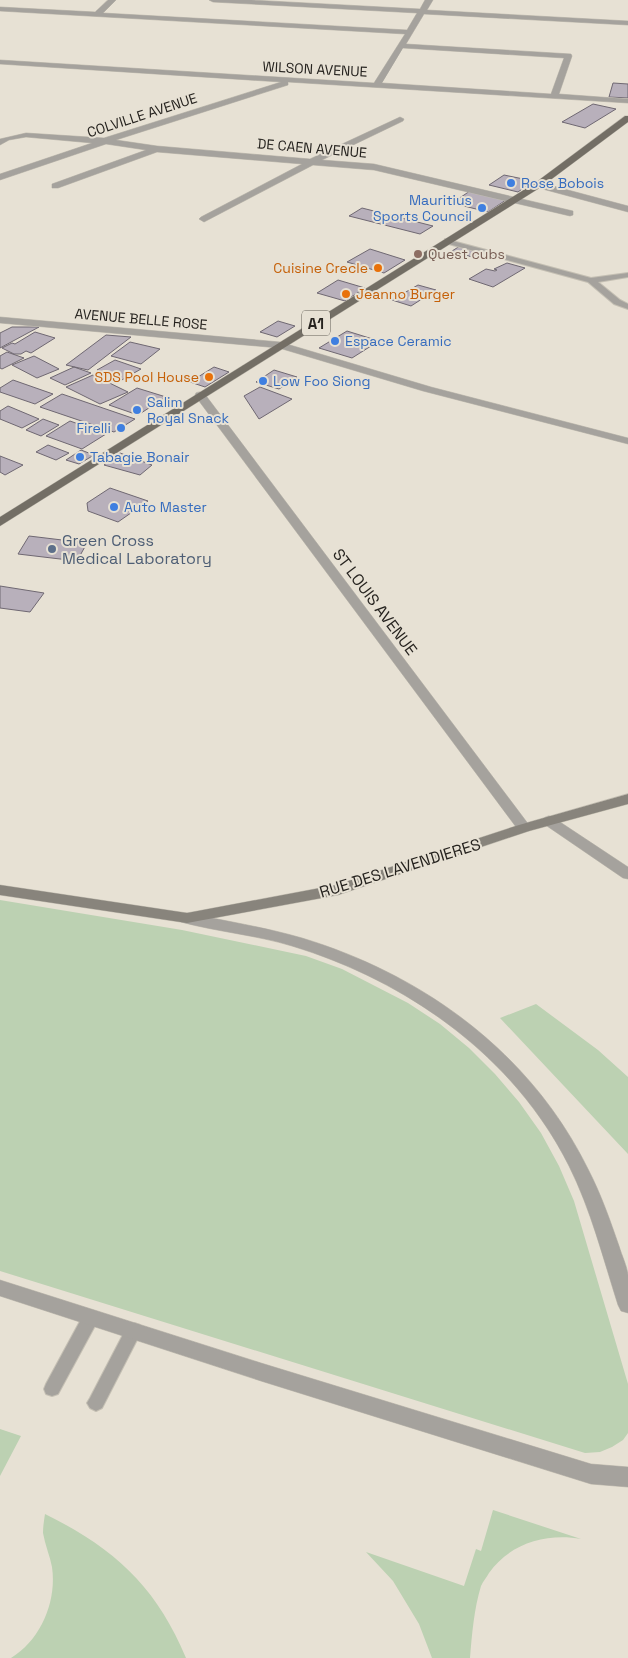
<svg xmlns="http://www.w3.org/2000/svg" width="628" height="1658" font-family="'Space Grotesk',sans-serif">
<rect width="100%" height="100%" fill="#e7e1d4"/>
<path fill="#bcd1b2" d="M0 900 182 930 306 956 342 969 408 1003 440 1024 469 1048 495 1074 519 1102 541 1133 559 1166 574 1201 628 1384V1433L623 1440 612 1447 600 1452 585 1453 0 1271Z
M536 1004 598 1050 628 1077V1154L500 1018Z
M0 1429 21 1436 0 1476Z
M493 1510 581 1539C547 1533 510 1543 489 1573 487 1577 483 1581 481 1586 474 1609 472 1634 470 1658H432L419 1624 393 1581 366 1552 464 1586 476 1549 481 1551Z
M45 1514C114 1548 156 1586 186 1658H11C41 1640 57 1601 52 1567 50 1556 45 1545 43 1533 43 1527 44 1520 45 1514Z"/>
<path fill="#b8b0bb" stroke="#6f6872" d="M613 83 628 84V98L609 97Z
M593 104 616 109 585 128 562 122Z
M504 175 533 181 518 192 489 185Z
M470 191 506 200 488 212 452 203Z
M362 208 433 226 420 234 349 216Z
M460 246 480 252 472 257 452 251Z
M370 249 405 260 384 273 347 262Z
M507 263 525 268 493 287 469 279 486 269 495 271 497 270 494 269Z
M338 280 365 288 345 301 317 293Z
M418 285 436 290 411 306 392 300Z
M278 321 295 326 277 337 260 332Z
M12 327H39L0 348V333Z
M347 331 379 341 352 358 319 348Z
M35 332 55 338 31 353 26 351 21 354H14L2 348 12 343 15 344Z
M106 335 131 337 88 370 66 365Z
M130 342 160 349 141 364 111 356Z
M7 352 24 358 2 369 0 368V356Z
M34 356 59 369 37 378 12 365Z
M115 360 141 369 120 381 115 379 117 377 97 370Z
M74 367 91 373 65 385 50 378Z
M214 367 229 372 205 387 190 382Z
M274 370 297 377 279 389 256 382Z
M93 375 128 392 100 404 66 387Z
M13 380 53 394 35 404 0 392V388Z
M260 387 292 399 259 419 244 396Z
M137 388 166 397 138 415 109 405Z
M62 394 135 419 114 432 40 407Z
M8 406 39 419 22 428 0 419V411Z
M43 419 59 425 41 436 26 430Z
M70 421 106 434 82 449 46 436Z
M48 445 69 453 56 460 36 452Z
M81 450 94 455 79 464 66 460Z
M120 453 152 465 140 475 104 465Z
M0 456 23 465 5 475 0 472Z
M110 488 148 501 118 522 88 511 87 503Z
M29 536 87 543 77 561 18 554Z
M0 586 44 593 30 612 0 608Z"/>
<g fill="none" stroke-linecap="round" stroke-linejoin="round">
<defs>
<path id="lane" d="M445 239 591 278 628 273V277L598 282 620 300 628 304V309L614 304 588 282 445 243Z
M91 1310 97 1312 99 1317 97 1322 58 1394 52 1396 46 1394 44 1389 46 1384 85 1312Z
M134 1323 140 1325 142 1330 102 1408 96 1411 90 1408 87 1403 90 1398 128 1325Z"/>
<path id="street" d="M108 0H116L103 13 407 30 417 13 213 2 209 0H251L420 9 425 0H433L427 10 628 21V25L424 14 406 44 571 54 572 56 559 94 628 99V103L288 82V85L116 140 157 146 310 159 400 117 404 119 403 121 322 160 374 164 573 211V215L570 216 374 170 313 165 204 222 199 219 201 217 302 164 157 152 58 188H52V184L146 150 106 144 0 180V174L92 143 26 137 9 140 0 145V139L26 133 104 138 281 82 0 64V60L374 83 405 34 0 11V7L95 12ZM403 48 564 58 551 94 382 83Z
M538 182 628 206V212L535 187 534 185Z
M0 317 280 342 431 387 628 438V444L423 391 279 348 0 323Z
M200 392 204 393 529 825 531 828 529 831H519L196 397 195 395 196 393Z
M549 816 554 818 628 867V879L623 878 544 824 542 821 544 818Z
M187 913C225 921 264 927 302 938 424 975 531 1053 588 1169 601 1194 610 1220 619 1246 622 1256 627 1266 628 1275 628 1287 628 1301 628 1313L621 1311 618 1305C603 1258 591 1210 569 1166 514 1056 407 981 292 946 256 935 218 932 181 922L179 918 181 914Z
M0 1280 261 1363 591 1464 628 1467V1487L591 1484 261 1381 0 1296Z"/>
<path id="secondary" d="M628 794V804L529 831 338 895 187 923 0 895V885L187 913 336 885 519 825Z"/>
<path id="primary" d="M625 116H628V122L541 187 0 526V517L535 183Z"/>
</defs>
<use href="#lane" stroke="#c4bfb3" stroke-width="2"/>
<use href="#street" stroke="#c4bfb3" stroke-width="1"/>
<use href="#secondary" stroke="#c4bfb3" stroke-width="1"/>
<use href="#primary" stroke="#c4bfb3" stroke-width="1"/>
<use href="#lane" fill="#a5a29d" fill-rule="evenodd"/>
<use href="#street" fill="#a5a29d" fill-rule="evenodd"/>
<use href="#secondary" fill="#88847c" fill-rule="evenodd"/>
<use href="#primary" fill="#736e65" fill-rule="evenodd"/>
</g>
<g fill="#3f7fe0" stroke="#e7e1d4" stroke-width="2">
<circle cx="511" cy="183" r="5"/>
<circle cx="482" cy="208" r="5"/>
<circle cx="335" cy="341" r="5"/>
<circle cx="263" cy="381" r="5"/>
<circle cx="137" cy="410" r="5"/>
<circle cx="121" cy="428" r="5"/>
<circle cx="80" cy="457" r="5"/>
<circle cx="114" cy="507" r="5"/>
</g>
<circle fill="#8d6e63" stroke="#e7e1d4" stroke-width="2" cx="418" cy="254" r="5"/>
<g fill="#e8710a" stroke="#e7e1d4" stroke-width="2">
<circle cx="378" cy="268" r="5"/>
<circle cx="346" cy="294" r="5"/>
<circle cx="209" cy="377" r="5"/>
</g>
<circle fill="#5c6f8a" stroke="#e7e1d4" stroke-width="2" cx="52" cy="549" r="5"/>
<g text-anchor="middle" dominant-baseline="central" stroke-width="4" stroke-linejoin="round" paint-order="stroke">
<g font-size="14" fill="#26231f" stroke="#e7e1d4">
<text transform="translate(315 69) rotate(3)">WILSON AVENUE</text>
<text transform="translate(142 115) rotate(-18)">COLVILLE AVENUE</text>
<text transform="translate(312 148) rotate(5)">DE CAEN AVENUE</text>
<text transform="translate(141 319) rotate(5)">AVENUE BELLE ROSE</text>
</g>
<g font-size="14" fill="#366cbe" stroke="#e7e1d4" text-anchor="start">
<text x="521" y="183">Rose Bobois</text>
<text x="472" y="200" text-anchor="end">Mauritius<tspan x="472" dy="16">Sports Council</tspan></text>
<text x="345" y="341">Espace Ceramic</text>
<text x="273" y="381">Low Foo Siong</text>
<text x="147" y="402">Salim<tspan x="147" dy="16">Royal Snack</tspan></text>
<text x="111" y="428" text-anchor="end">Firelli</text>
<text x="90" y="457">Tabagie Bonair</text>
<text x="124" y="507">Auto Master</text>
</g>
<g font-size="14" fill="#785e54" stroke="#e7e1d4" text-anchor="start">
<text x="428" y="254">Quest cubs</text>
</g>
<g font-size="14" fill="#c56008" stroke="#e7e1d4" text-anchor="end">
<text x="368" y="268">Cuisine Crecle</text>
<text x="356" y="294" text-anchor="start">Jeanno Burger</text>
<text x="199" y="377">SDS Pool House</text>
</g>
<rect fill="#e7e1d4" stroke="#605c55" stroke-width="1" x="302" y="310.5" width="28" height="25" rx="4"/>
<g font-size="15" font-weight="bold" fill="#26231f">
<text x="316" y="323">A1</text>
</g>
<g font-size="16" fill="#4e5e75" stroke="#e7e1d4" text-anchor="start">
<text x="62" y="540">Green Cross<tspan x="62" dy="18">Medical Laboratory</tspan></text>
</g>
<g font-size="16" fill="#26231f" stroke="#e7e1d4">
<text transform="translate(375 602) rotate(53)">ST LOUIS AVENUE</text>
<text transform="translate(400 868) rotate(-17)">RUE DES LAVENDIERES</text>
</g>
</g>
</svg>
